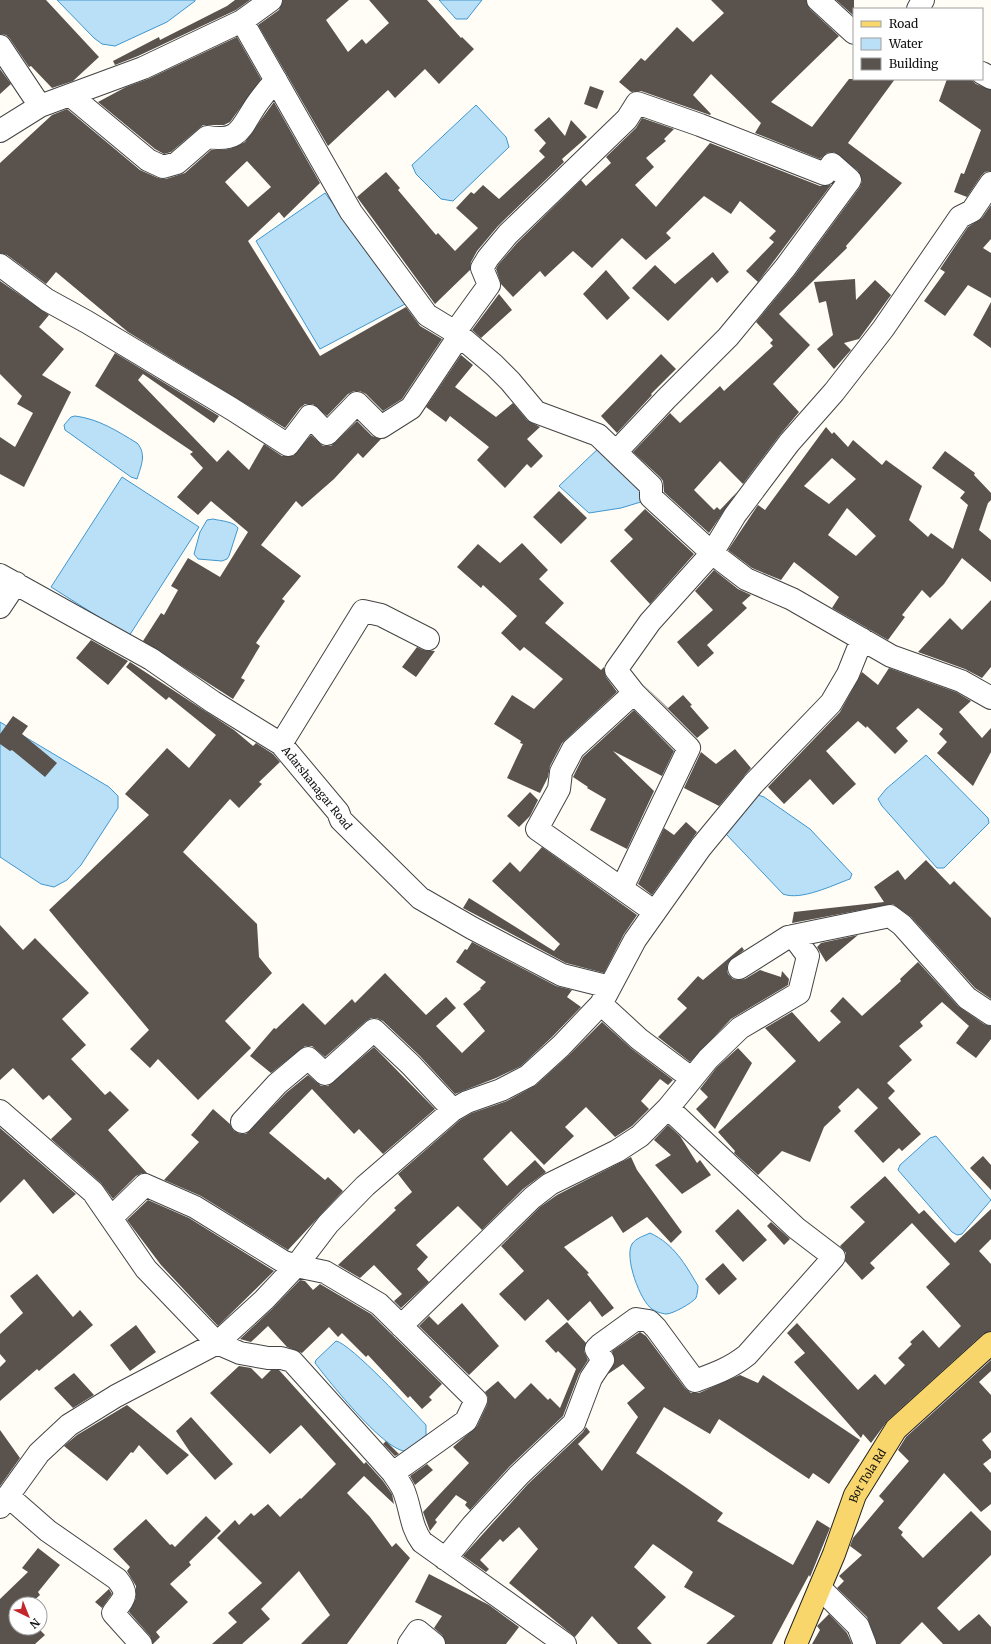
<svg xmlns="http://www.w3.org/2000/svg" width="991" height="1644" font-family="Merriweather,serif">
<rect width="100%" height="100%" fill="#fffdf5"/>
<path fill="#b9e0f7" stroke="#3f96cf" d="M57 0H195V1L167 22 115 46 102 44 94 38Z
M439 0H482L467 19H456Z
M476 105 506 137 509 147 453 201 441 199 416 174 412 165Z
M325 193 407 303 320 349 256 241Z
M75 416C99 419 117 431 137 443 147 454 141 466 137 479L131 477 65 430 64 425 71 417Z
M602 445 647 486 644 501 621 508 589 513 559 486Z
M122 477 199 527 129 636 51 587Z
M213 519C221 521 233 521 238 528L229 556 227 559 222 561 198 559 194 554 200 532 207 520Z
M0 722 109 787 118 796V808L81 865 67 880 54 887 41 884 0 857Z
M926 755 988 818 989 823 944 868H937L882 806 878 799 886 789Z
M755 794 764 797 810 829 852 874 850 879C833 885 801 901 783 894L726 834 723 827Z
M936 1136 991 1200 962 1234 957 1235 952 1232 898 1170 900 1165 930 1138Z
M650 1233C674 1244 685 1264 698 1286 698 1289 697 1295 696 1298 692 1303 673 1314 666 1314 663 1314 654 1311 652 1309 640 1301 624 1257 632 1244 636 1238 644 1236 650 1233Z
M336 1341C351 1344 412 1410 426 1425V1435L408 1451C388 1456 328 1380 315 1363L316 1360Z"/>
<path fill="#5a524d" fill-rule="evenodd" d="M0 0H46L99 57 73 81 52 88 31 66 29 67 10 39 6 35 0 34Z
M235 0H250L236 10 138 56 115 65 113 61 159 37 160 40 227 6Z
M283 0H349L326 20 348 52 362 39 366 44 389 23 369 0H427L461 38 462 37 474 49 439 84 425 69 395 98 388 90 328 146 258 25 279 10Z
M711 0H806L810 9 839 36 771 102 812 127 849 79H895L848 143 902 183 846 246 847 248 779 314 810 345 773 384 799 412 779 436 743 484 720 461 694 490 714 510 717 507 720 510 737 492 709 533 664 492 663 481 660 477 633 452 670 413 680 423 720 386 724 391 773 346 770 343 773 340 756 322 795 275 860 187 862 181 858 171 834 152 827 153 820 159 755 133 761 123 711 74 693 95 711 114 710 115 641 91 631 92 619 82 641 58 645 61 677 27 693 42 724 13Z
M836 0H854V16Z
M237 37 261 79 230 122 224 125H203L171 152 164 154 155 149 98 102 126 87 148 79Z
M0 69 11 84 0 94Z
M947 79H971L976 84 991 90V171L985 172 981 176 967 197 954 192 961 173 964 174 981 130 939 101Z
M590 86 604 91 597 109 584 104Z
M274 102 320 183 284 218 279 212 248 241 320 356 406 307 420 326 442 339 402 399 383 411 366 394 360 391H354L348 394 327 416 313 404H305L300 408 285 428 128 332 56 272 46 284 7 255 0 253V163L52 115 67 109 140 170 158 178 166 179 185 173 211 150 230 149 245 142ZM247 161 271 187 248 207 225 182Z
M549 117 565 136 571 120 587 137 562 159 564 162 498 226 477 251 471 262 470 270 435 304 357 197 386 172 400 188 398 190 436 235 438 233 455 251 478 228 456 208 471 192 474 194 483 185 499 199 545 157 539 151 546 143 534 130Z
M642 118 674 129 664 139 666 141 646 158 654 167 635 185 656 207 710 143 820 186 831 185 758 282 746 271 774 242 769 238 776 231 740 201 731 214 704 196 666 233 671 238 646 260 622 238 592 268 573 251 545 277 540 271 513 297 501 284 496 269 498 265 517 243 581 180 586 186 611 163 606 157 636 128Z
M991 205V239L983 248 991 253V298L968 285 945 316 924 301 945 272 940 269 968 227 982 218Z
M713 252 729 272 717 283 712 277 668 321 632 288 655 265 675 284Z
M606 270 630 298 607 320 583 294Z
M855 279 856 300 875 280 891 295 859 339 844 343 851 350 834 369 817 349 833 335 826 301 819 303 814 282Z
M0 281 49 315 39 327 64 349 42 375 71 392 24 487 0 474V437L15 447 33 413 17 404 22 396 0 374Z
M499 294 512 310 481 338 472 330Z
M991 302V348L973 335Z
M115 353 219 416 214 423 143 374 138 380 217 462 228 450 249 470 264 444 282 456H293L311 435 323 446H331L357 421 372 436 381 439 363 458 358 453 334 479 302 507 296 501 261 545 301 576 282 599 285 601 256 643 260 646 241 678 245 680 233 699 143 641 161 613 164 615 178 590 171 586 188 558 220 577 248 532 211 501 198 515 177 497 203 468 190 454 193 452 95 386Z
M661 354 676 369 651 394 652 395 617 433 601 416Z
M461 355 473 365 455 387 496 417 513 403 527 420 540 427 527 439 543 456 531 468 527 464 505 488 477 460 489 447 450 416 446 422 426 407Z
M826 427 832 434 834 432 848 447 853 440 882 465 886 460 922 486 909 520 928 537 931 533 953 549 968 505 960 498 965 492 932 468 945 451 975 473 974 475 991 493V500L988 503 979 530 991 540V582L962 558 944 584 930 598 922 590 902 615 905 617 888 640 832 608 839 597 794 562 781 580 752 568 728 550 758 505 765 510ZM832 458 856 479 829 504 804 486ZM847 508 876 536 856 556 828 535Z
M559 491 587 518 561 544 533 517Z
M645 509 694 554 650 604 610 561 633 539 624 530Z
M522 543 548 570 539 579 564 603 545 623 601 670 604 667 606 677 617 692 562 743 550 766 548 777 540 793 507 778 523 744 520 743 521 741 494 724 512 695 534 709 563 679 524 647 520 651 501 633 517 616 483 585 481 588 457 567 478 544 500 563Z
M714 570 738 589 751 595 742 603 747 608 707 645 714 653 698 667 677 642 713 610 695 591Z
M991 600V667L982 678 965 669 918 652 950 618 962 630Z
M91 640 128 661 108 685 76 658Z
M417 647 423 650 435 651 416 677 402 667Z
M130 662 234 730 253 746 256 743 273 754 280 762 259 782 262 784 239 808 230 799 183 852 257 924 259 957 272 973 225 1021 251 1048 198 1100 158 1059 150 1068 130 1049 149 1030 49 910 149 815 125 794 167 748 189 768 216 735 169 697 166 700 126 667Z
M889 668 956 692 971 701 959 712 982 738 991 728V752L973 786 937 753 947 742 939 734 943 729 918 708 896 728 908 741 895 754 867 726 866 728 858 721 826 751 856 784 833 805 810 779 784 804 768 787 840 712 862 672 878 685Z
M643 684 668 708 683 695 692 705 690 706 709 728 697 738Z
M634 710 674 751 662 776 613 751 654 791 627 849 590 830 606 799 587 788 588 787 573 777 583 757Z
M13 716 28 726 22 734 57 763 45 777 12 750 10 751 0 744V734Z
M735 749 751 768 719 806 684 788 701 752 716 764Z
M530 792 538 800 530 816 519 827 507 816Z
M686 822 697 832 652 895 638 884 664 828 674 835Z
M542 847 637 915 624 934 604 973 566 963 463 908 469 898 554 951 560 944 492 881 510 862 520 872Z
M926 860 950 885 954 881 991 918V999L975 988 911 917 893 904 792 923 794 912 884 902 874 887 898 870 905 880Z
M0 925 23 950 35 938 89 993 62 1019 86 1045 71 1059 105 1095 110 1091 129 1110 108 1130 147 1173H142L136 1176 113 1199 101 1183 51 1139 72 1119 49 1095 43 1100 13 1068 0 1080Z
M858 935 826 962 817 947 821 943Z
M472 942 556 986 572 990 567 997 581 1007 552 1037 521 1066 496 1078 455 1094 420 1056 383 1021 377 1018H371L366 1021 325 1057 312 1046H305L271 1073 250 1056 274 1028 276 1029 303 1003 325 1025 352 999 355 1003 385 973 426 1015 446 997 456 1008 436 1026 462 1053 485 1031 463 1004 481 989 480 988 486 982 456 962 465 949 467 950Z
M742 947 744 950 728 963 727 969 728 974 733 979 739 980 745 979 760 970 781 977 782 971 789 979 788 985 731 1019 690 1062 658 1037 687 1008 677 999 698 976 703 980Z
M918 962 958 1006 984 1024 991 1026V1039L976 1058 956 1043 969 1026 942 1002 920 1022 923 1026 899 1046 912 1060 887 1083 895 1091 888 1098 921 1134 902 1151 899 1148 883 1163 854 1131 878 1108 858 1088 838 1107 841 1111 824 1127 810 1162 782 1151 758 1175 734 1153 735 1151 718 1132 796 1061 765 1028 792 1012 819 1042 841 1022 830 1011 843 997 862 1016 901 981 900 979Z
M602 1022 632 1049 673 1080 668 1085 660 1079 641 1101 649 1109 632 1126 615 1137 586 1107 565 1127 574 1136 544 1165 511 1131 483 1159 507 1186 535 1160 546 1172 523 1189 482 1230 458 1206 416 1245 428 1257 417 1269 429 1282 401 1308 394 1301 402 1294 374 1265 360 1278 338 1265 396 1210 394 1208 412 1192 398 1174 460 1120 472 1113 507 1101 536 1085 569 1055Z
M374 1047 435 1109 383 1154 359 1129 354 1134 312 1089 269 1133 325 1180 328 1177 343 1191 288 1250 201 1196 164 1180 199 1142 191 1135 213 1109 230 1124 234 1131 240 1134H246L286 1093 308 1075 321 1086H328Z
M738 1048 752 1063 715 1129 696 1109 708 1097 700 1089 717 1067Z
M668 1125 680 1136 697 1163 700 1160 711 1175 682 1194 655 1165 671 1155 654 1140Z
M0 1128 76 1194 53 1214 24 1179 0 1203Z
M983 1156 991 1165V1190L970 1168Z
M631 1157 637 1170 682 1232 671 1243 647 1217 623 1233 612 1216 564 1247 589 1273 587 1274 614 1308 602 1317 590 1301 568 1321 548 1299 525 1321 499 1294 524 1271 501 1246 540 1207 557 1195Z
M885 1176 919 1214 924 1210 955 1243 991 1209V1239L979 1251 991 1264V1331L983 1334 888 1420 871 1443 863 1434 861 1438 794 1362 805 1353 787 1333 797 1323 858 1390 875 1374 885 1385 905 1365 898 1358 912 1344 910 1342 923 1330 939 1348 961 1326 926 1287 950 1264 912 1223 870 1263 875 1268 862 1280 845 1261 846 1253 840 1246 865 1222 850 1207Z
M148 1200 189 1218 274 1271 218 1326 161 1265 127 1220Z
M738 1209 767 1240 743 1262 715 1231Z
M771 1222 790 1239 784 1245 767 1226Z
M723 1263 737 1279 719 1295 705 1279Z
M37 1274 73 1317 80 1310 93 1325 39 1371 37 1369 0 1401V1367L6 1361 0 1354V1334L23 1313 10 1296Z
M300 1280 305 1281 313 1290 320 1284 371 1314 442 1384 429 1397 432 1400 422 1409 410 1396 408 1398 368 1355 366 1357 342 1333 338 1337 329 1327 302 1353 287 1347 268 1326 251 1342 240 1339 272 1309Z
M462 1303 499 1346 469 1375 419 1326 429 1316 438 1325Z
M567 1322 586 1343 584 1351 588 1360 579 1374 563 1416 510 1466 470 1510 465 1505 467 1502 456 1495 435 1520 437 1522 430 1531 423 1512 469 1463 453 1447 477 1426 487 1405 488 1398 485 1392 498 1381 515 1399 531 1383 548 1400 550 1398 560 1408 576 1369 558 1351 556 1353 545 1341Z
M136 1325 156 1352 130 1371 110 1345Z
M640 1332 646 1336 685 1388 691 1393H699L740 1375 758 1383 763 1375 860 1440 829 1484 813 1473 809 1479 719 1419 710 1434 664 1407 636 1453 723 1513 717 1521 793 1565 817 1520 830 1528 810 1577 809 1575 772 1644H706L735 1616 684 1587 693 1572 653 1544 634 1567 666 1597 637 1628 652 1644H618L592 1616 575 1637 509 1583 538 1549 519 1527 503 1542 500 1539 480 1560 489 1569 486 1572 463 1556 528 1484 583 1432 586 1427 590 1432 578 1444 602 1471 638 1417 627 1403 645 1388 623 1364 608 1374 615 1361 612 1351Z
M991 1360V1371L979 1382 991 1395V1432L982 1440 991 1451V1458L983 1464 991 1473V1504L981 1512 944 1473 898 1528 903 1532 901 1535 923 1558 971 1511 991 1531V1555L937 1608 959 1631 979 1614 991 1627V1644H943L922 1622 900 1644H877L867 1617 837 1588 844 1581 839 1576 862 1555 850 1546 853 1538 884 1501 879 1496 909 1461 898 1450 906 1437Z
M239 1366 251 1368 262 1379 271 1370H279L364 1464 366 1462 383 1481 392 1494 394 1504 364 1476 347 1493 370 1517 392 1547 396 1543 410 1558 347 1644H301L330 1615 299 1571 261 1609 270 1619 242 1644H212L237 1622 228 1613 262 1583 217 1538 235 1520 239 1525 251 1513 254 1516 268 1504 280 1517 300 1498 301 1499 336 1464 301 1425 270 1454 210 1393Z
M74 1373 94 1395 73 1408 54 1388Z
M127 1405 189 1455 167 1475 139 1445 133 1453 131 1452 107 1481 64 1446 77 1435Z
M191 1417 233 1464 215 1480 190 1452 176 1431Z
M0 1430 20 1458 0 1486Z
M386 1441 399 1454 395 1456 383 1444Z
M427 1464 433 1470 415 1485 410 1476Z
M206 1516 221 1531 189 1562 191 1565 170 1584 188 1602 156 1632 160 1637 153 1644 150 1636 129 1612 136 1598V1586L127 1571 130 1567 113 1549 146 1519 170 1545 172 1544 175 1547Z
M38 1548 60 1565 38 1592 40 1595 30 1604H16V1628H38L45 1635 35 1644H0V1599L28 1572 22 1568Z
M429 1574 489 1605 519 1627 506 1644H446L442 1635 434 1628 442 1616 415 1602Z
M109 1589 112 1594 102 1608 95 1602Z
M829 1614 847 1633 852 1644H812L820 1630 817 1626Z"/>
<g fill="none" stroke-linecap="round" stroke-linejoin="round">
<defs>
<path id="minor" d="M818 0 854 33
M918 9 923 0
M242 21 351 212 427 315 455 332 494 365 510 381 536 412 598 435 651 486V497L712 553 746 579 792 599 891 656 961 681 991 698
M0 46 40 106
M982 73 991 78
M70 95 148 160 163 167 177 163 207 137C240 142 240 129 256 105 262 96 269 88 276 80
M0 131 40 106 143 68 242 21 271 0
M0 265 47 300 87 322 232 409 288 445 310 416 327 434 357 403 381 427 411 408 459 336
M455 332 489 285 482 268 488 258 508 234 627 119 637 103 700 125 825 174 832 164 850 180 785 268 728 337 666 399 616 452
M0 575 151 659 213 702 281 744 338 812 341 820 420 898 472 928 562 975 610 987
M0 607 16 583
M281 744 363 611 381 615 428 639
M622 888 689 748 634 693
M655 912 537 829 559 789 561 772 573 749 634 693 616 670 650 622 712 553 735 515 789 443 834 392 883 329 960 217 972 211 991 183
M739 968 788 937 890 916 902 925 967 998 991 1014
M601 1004 639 1039 691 1078
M0 1111 93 1192 146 1269 217 1343 240 1353 268 1358H281L292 1361 393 1473C396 1478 400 1483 403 1489 411 1507 410 1526 422 1542L565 1644
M242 1122 277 1084 308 1058 325 1074 374 1030 411 1065 453 1110
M111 1218 145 1185 195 1207 284 1262 296 1266 325 1272 379 1304 476 1400 466 1421 393 1473
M401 1326 532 1198 550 1184 617 1151 640 1136 668 1108 708 1059 740 1028 799 993 808 956 793 936
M8 1496 48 1531 117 1579C130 1595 124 1598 113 1613L141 1644
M0 1507 39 1453 69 1425 116 1396 217 1343 264 1300 296 1266 328 1224 365 1186 453 1110 467 1102 501 1090 528 1076 561 1046 601 1004 635 940 701 847 753 784 831 703 848 674 862 639
M445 1559 472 1526 519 1475 574 1423 591 1378 603 1360 596 1349 600 1345 636 1319 649 1321 656 1328 695 1381C714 1374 731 1368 747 1355L834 1257 796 1228 668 1108
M820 1588 858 1626 865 1644
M409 1644 418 1631 434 1644"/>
<g id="major">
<path id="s1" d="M796 1644 834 1554 855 1495 896 1429 991 1343"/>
</g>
</defs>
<use href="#minor" stroke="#444" stroke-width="24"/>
<use href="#major" stroke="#222" stroke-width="24"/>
<use href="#minor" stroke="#fff" stroke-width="22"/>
<use href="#major" stroke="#f9d66b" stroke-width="22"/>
</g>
<g text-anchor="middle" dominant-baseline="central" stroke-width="4" stroke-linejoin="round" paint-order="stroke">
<g font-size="11" fill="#111" stroke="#fff">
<text transform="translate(317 788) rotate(51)">Adarshanagar Road</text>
<text stroke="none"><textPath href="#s1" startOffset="183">Bot Tola Rd</textPath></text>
</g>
</g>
<rect x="853" y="8" width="130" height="72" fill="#ffffff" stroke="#a0a0a0"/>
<rect x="861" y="21" width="20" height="6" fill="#f9d66b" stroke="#a0a0a0"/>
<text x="889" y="28" font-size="12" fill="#111111">Road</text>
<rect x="861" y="38" width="20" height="12" fill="#b9e0f7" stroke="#a0a0a0"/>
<text x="889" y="48" font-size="12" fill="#111111">Water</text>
<rect x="861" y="58" width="20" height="12" fill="#5a524d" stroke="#a0a0a0"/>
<text x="889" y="68" font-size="12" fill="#111111">Building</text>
<g transform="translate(28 1616) rotate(137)"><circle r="19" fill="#ffffff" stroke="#a0a0a0"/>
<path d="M0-3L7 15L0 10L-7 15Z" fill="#c4262e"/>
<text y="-6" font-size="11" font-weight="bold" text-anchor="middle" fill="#111111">N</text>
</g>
</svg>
